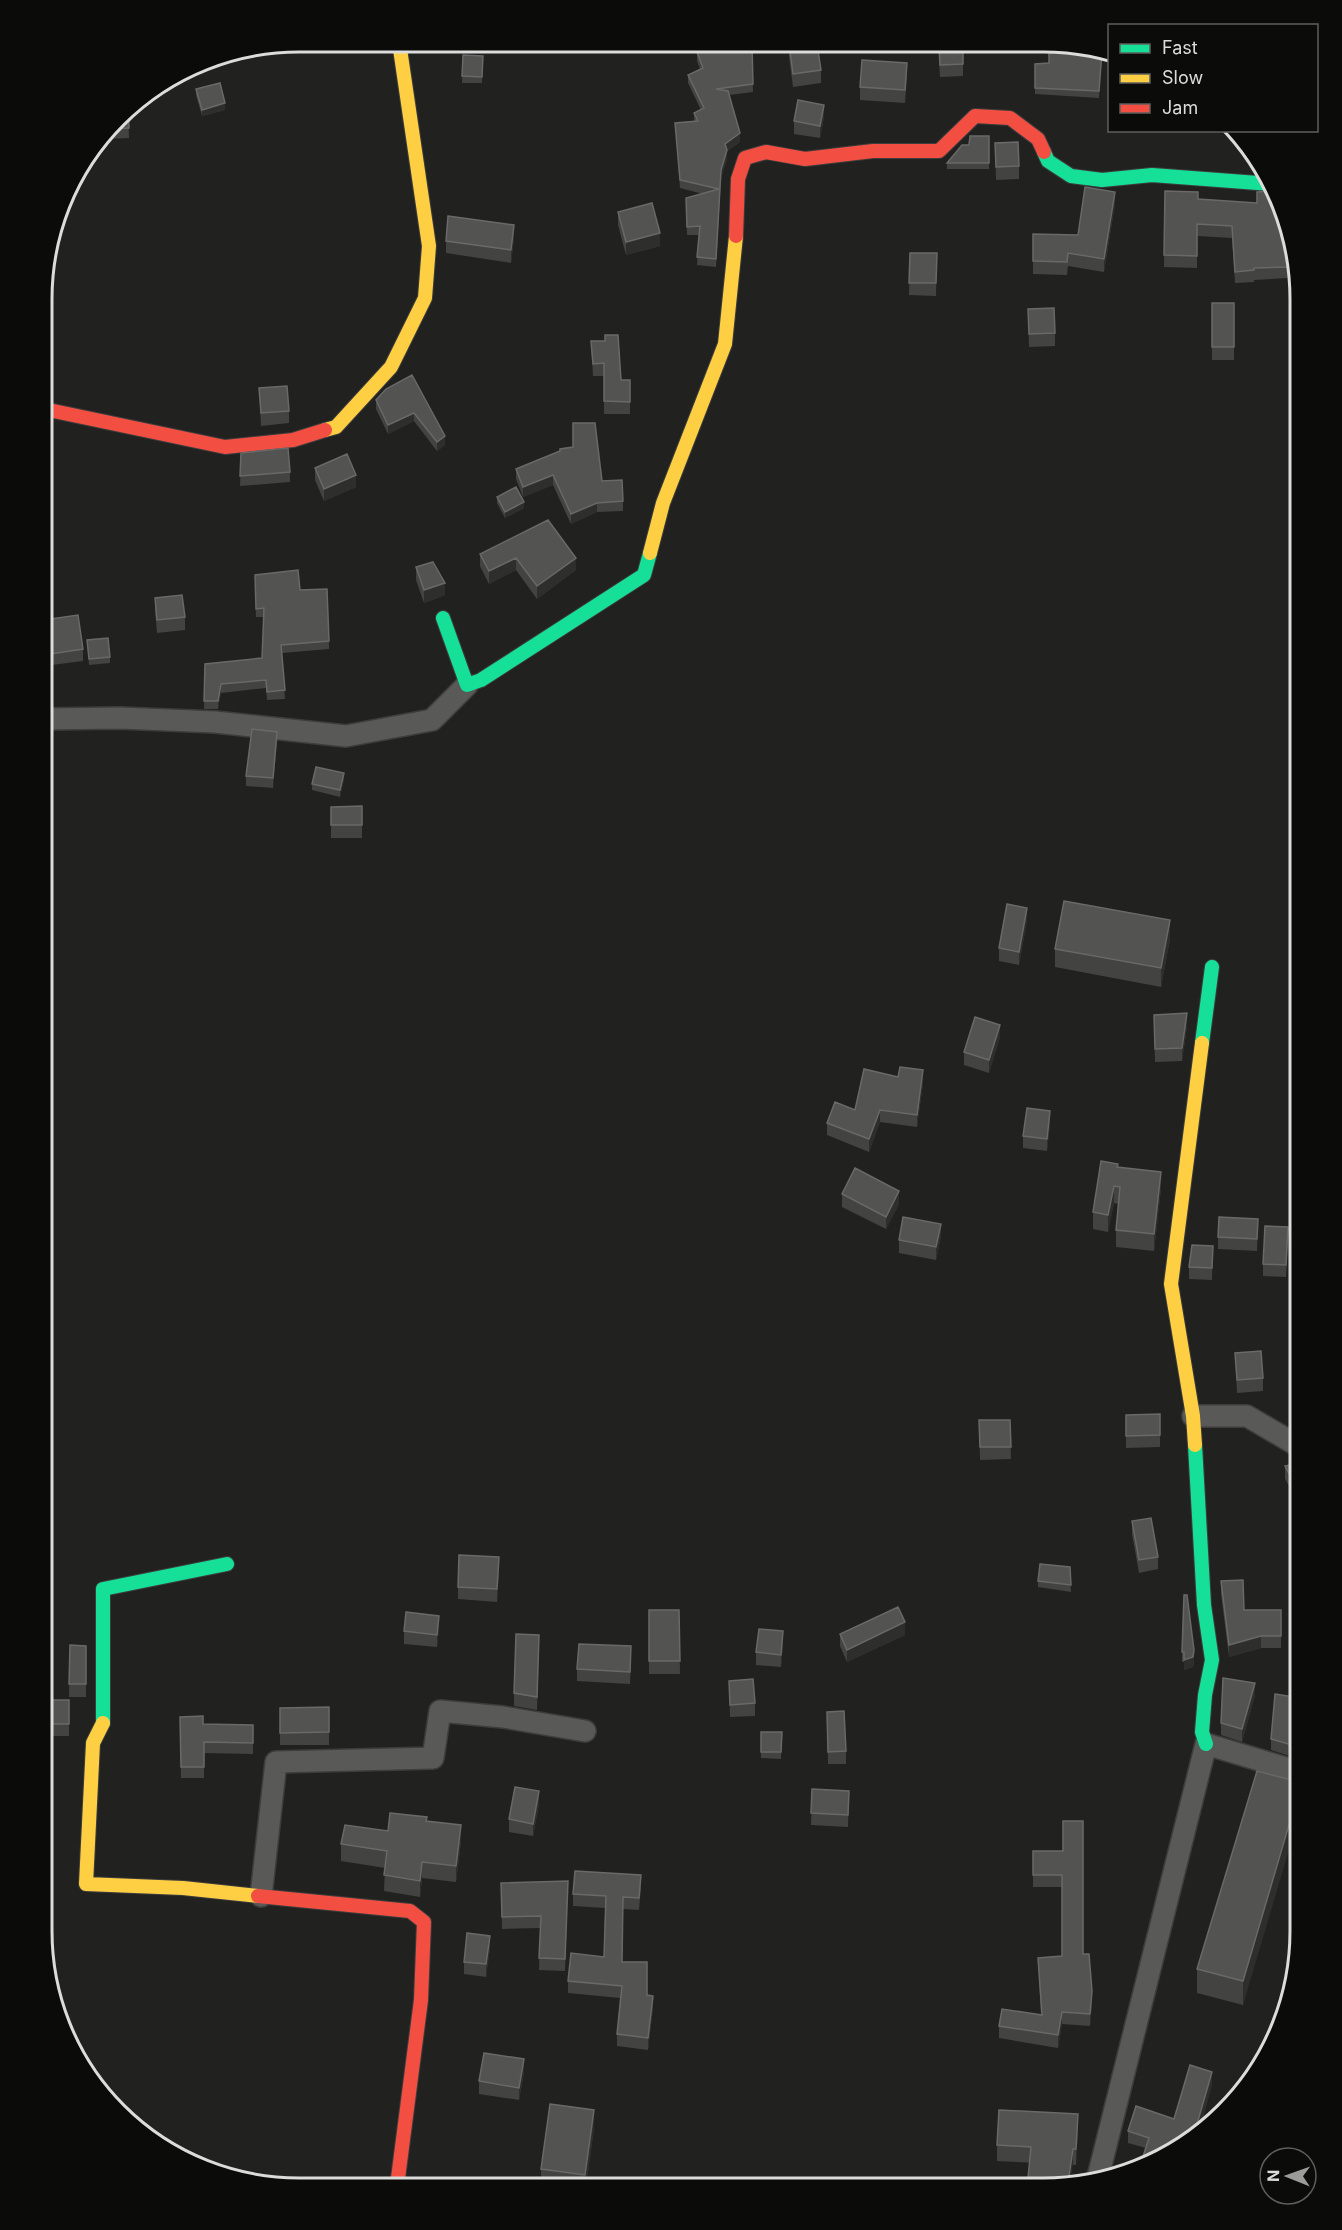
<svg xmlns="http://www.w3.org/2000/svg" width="1342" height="2230" font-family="Inter,sans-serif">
<rect width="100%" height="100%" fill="#212120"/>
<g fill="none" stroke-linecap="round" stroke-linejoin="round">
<defs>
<path id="street" d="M44 719 120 718 215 722 346 736 432 720 467 685
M1193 1416H1247L1300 1447
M261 1896 276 1762 433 1758 440 1711 503 1717 585 1731
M1098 2177 1206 1744 1299 1772"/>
<path id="fast" d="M1044 152 1048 161 1071 176 1102 180 1152 175 1271 184
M443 618 467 685 481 680 644 575 650 553
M1202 1043 1212 967
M1195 1445 1204 1605 1212 1660 1205 1695 1202 1732 1206 1744
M103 1723V1589L227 1564"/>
<path id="slow" d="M325 430 336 427 391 367 425 298 429 246 399 42
M650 553 663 503 725 344 736 236
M1195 1445 1193 1416 1171 1284 1202 1043
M103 1723 93 1743 86 1884 183 1888 258 1896"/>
<path id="jam" d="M736 236 738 179 745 158 766 152 805 159 873 151H939L975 116 1010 118 1038 139 1044 152
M44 409 225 447 293 440 325 430
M258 1896 410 1911 424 1922 421 2000 397 2186"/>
</defs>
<use href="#street" stroke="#3c3d3c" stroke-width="24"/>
<use href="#fast" stroke="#3c3d3c" stroke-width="16"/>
<use href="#slow" stroke="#3c3d3c" stroke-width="16"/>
<use href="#jam" stroke="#3c3d3c" stroke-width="16"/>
<use href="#street" stroke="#595a58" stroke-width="21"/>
<use href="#fast" stroke="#16e098" stroke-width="14"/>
<use href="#slow" stroke="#ffcf43" stroke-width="14"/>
<use href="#jam" stroke="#f24e42" stroke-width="14"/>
</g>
<path fill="#434342" d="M789 43 821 70V83L793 87 789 56Z
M938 44H963V76L940 77Z
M752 45 753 92 729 95 740 142 727 151V159L721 178 716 267 697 265 699 235H687L686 198 703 194 680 188 675 123 694 121V113L701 110 688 83V75L700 69 697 61V52Z
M1102 51 1099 98 1035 94V64L1049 63Z
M463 55 483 56 482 83H462Z
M907 75 905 103 860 100V87Z
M196 89 225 110 202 116 196 95Z
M128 108 129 138 105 139Z
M824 117 820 138 794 134V121Z
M989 136V169H947V163L969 145Z
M995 143 1019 166V179L996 180Z
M1165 191 1198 199 1257 203V192L1280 202 1295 272 1288 273V278L1254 280V282L1235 283 1232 238 1197 236V268L1164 267Z
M1115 204 1104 272 1068 266 1067 275 1033 274V234L1078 235Z
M618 212 660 246 626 255 618 225Z
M514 238 511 263 446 253V241Z
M910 253H937L936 296 909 295Z
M1212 303H1234V360H1212Z
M1028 309 1055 333V346L1029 347Z
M591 341 621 380H630V414H604V376H593Z
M412 375 445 445 437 451 414 421 388 434 376 409V400Z
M259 388 289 411V423L261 426Z
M241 453 290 472V482L240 486Z
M315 468 356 487 324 501 315 480Z
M516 469 602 481 623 501V511L597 512 571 524 553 485 523 497 516 479Z
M497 497 524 508 505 518 497 503Z
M548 520 576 570 537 599 516 570 489 584 480 566V554Z
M416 567 445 595 424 603 416 580Z
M255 583 300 590 329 641V649L282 653 285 699 267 700 266 688 221 693 218 709H204L205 664 262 658 264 617H256Z
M155 598 185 617V630L157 633 155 610Z
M44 620 83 649V661L44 666Z
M87 640 110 657V663L89 665Z
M277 741 273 788 246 786V776Z
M344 779 340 797 312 790V784Z
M362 806V838H331V807Z
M1027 920 1019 965 999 961V948Z
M1170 939 1161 987 1055 967V949Z
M1187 1026 1182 1061 1155 1062 1154 1027Z
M1000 1037 989 1073 964 1065V1052Z
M923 1083 917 1127 880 1122 869 1152 827 1135V1123L855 1110Z
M1050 1124 1047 1151 1023 1148V1136Z
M1118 1167 1161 1189 1154 1251 1116 1247V1230L1119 1204 1114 1203 1108 1232 1093 1229V1212Z
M842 1194 899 1204 886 1229 842 1207Z
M1258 1219 1257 1251 1218 1249V1237Z
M941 1236 936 1260 899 1253V1240Z
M1288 1240 1286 1277 1263 1276V1264Z
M1213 1246 1212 1280 1189 1279V1267Z
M1235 1353 1263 1378V1391L1237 1393Z
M1160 1414V1447L1126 1448V1415Z
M979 1420H1010L1011 1459 980 1460Z
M1300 1463V1506L1285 1479V1466Z
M1132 1521 1158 1557V1569L1139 1573 1132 1534Z
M1070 1567 1071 1592 1038 1587V1581Z
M499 1569 497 1602 458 1599V1587Z
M1221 1581 1244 1610H1281V1648H1261L1229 1657 1221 1594Z
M1184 1595 1194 1660 1193 1667 1184 1670V1662H1182V1652Z
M649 1610H679L680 1674H649Z
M439 1628 437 1647 404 1644V1631Z
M840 1634 905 1635 847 1662 840 1646Z
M783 1643 781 1667 756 1665V1652Z
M70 1645 86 1646V1697H69Z
M539 1647 537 1710 514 1706V1693Z
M631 1659 630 1684 577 1681V1669Z
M729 1681 755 1703V1716L730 1717Z
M1255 1695 1242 1742 1221 1735V1723Z
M1300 1698 1299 1759 1271 1750V1739Z
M42 1700H69V1736H42Z
M329 1707V1745H280V1708Z
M827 1712 846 1751V1764H828Z
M180 1717 203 1724 253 1725V1754L204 1753V1778H181Z
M761 1732H782L781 1759 761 1758Z
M1299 1782 1243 2005 1197 1993V1969Z
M812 1789 849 1791 848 1827 811 1825Z
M539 1804 533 1836 509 1832V1819Z
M427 1821 461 1842 456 1882 422 1878 420 1897 384 1891 385 1868 341 1861V1844Z
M1033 1851H1063L1092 2003 1090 2026 1062 2024 1058 2048 999 2038V2026L1041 2015 1038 1958 1062 1956V1887H1033Z
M568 1881 565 1971 539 1970 540 1928 502 1929 501 1883Z
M641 1887 639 1910 623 1909 622 1962 647 1995 653 2008 648 2050 617 2046V2034L620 1998 568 1993V1981L604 1957 605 1908 573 1906V1894Z
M490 1948 486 1977 464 1974V1962Z
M524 2072 519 2100 479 2094V2081Z
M1212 2084 1198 2136 1140 2168 1146 2148 1128 2143V2131L1174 2119Z
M594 2128 586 2187H541V2169Z
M1078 2130 1076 2165 997 2161V2145Z"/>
<path fill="#2e2e2d" d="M225 103V110L202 116V110Z
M824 105V117L820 138V126Z
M740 133V142L727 151V159L721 178 716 267 721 170 725 144Z
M1115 192V204L1104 272V259Z
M514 225V238L511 263V250Z
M660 233V246L626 255V242Z
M414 413V421L388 434V425Z
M445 436V445L437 451V442Z
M356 475V487L324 501V489Z
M553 475V485L523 497V487Z
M524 502V508L505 518V512Z
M597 503V512L571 524V514Z
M516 558V570L489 584V571Z
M576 558V570L537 599V586Z
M445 583V595L424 603V590Z
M221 684V693L218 709V701Z
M277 732V741L273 788V778Z
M344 773V779L340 797V790Z
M1027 908V920L1019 965V952Z
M1170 920V939L1161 987V968Z
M1187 1013V1026L1182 1061V1048Z
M1000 1025V1037L989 1073V1060Z
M923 1070V1083L917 1127V1115Z
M880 1110V1122L869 1152V1139Z
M1050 1111V1124L1047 1151V1139Z
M1161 1172V1189L1154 1251V1234Z
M1114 1186V1203L1108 1232V1215Z
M899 1191V1204L886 1229V1217Z
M941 1224V1236L936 1260V1247Z
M499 1557V1569L497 1602V1589Z
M439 1616V1628L437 1647V1635Z
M905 1622V1635L847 1662V1650Z
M783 1631V1643L781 1667V1655Z
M1261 1636V1648L1229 1657V1645Z
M1194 1650V1660L1193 1667 1184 1670V1660Z
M1255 1683V1695L1242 1742V1729Z
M539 1791V1804L533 1836V1824Z
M1299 1791V1816L1243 2005V1981Z
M461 1825V1842L456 1882V1866Z
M422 1862V1878L420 1897V1881Z
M490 1936V1948L486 1977V1964Z
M1092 1991V2003L1090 2026V2014Z
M653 1996V2008L648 2050V2038Z
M1062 2012V2024L1058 2048V2035Z
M524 2059V2072L519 2100V2088Z
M1212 2072V2084L1198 2136 1193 2138Z
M594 2110V2128L586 2187H585V2175Z
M1078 2114V2130L1076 2165V2149Z
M1073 2149V2165L1070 2182 1068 2183Z"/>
<path fill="#535352" stroke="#686968" stroke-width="1.5" d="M789 43 817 44 821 70 793 74Z
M939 44H963V64L940 65Z
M1049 44H1076L1102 51 1099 91 1035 88V64L1049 63Z
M715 45H752L753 84 716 89 728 91 740 133 725 144 727 150 721 170 716 259 697 257 700 226 687 227 686 198 719 189 680 180 675 123 698 121 694 113 704 108 688 75 703 68 697 52Z
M463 55 483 56 482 77 462 76Z
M862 60 907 63 905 90 860 87Z
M220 83 225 103 202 110 196 89Z
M798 100 824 105 820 126 794 121Z
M128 108 129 128 112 129Z
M970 136H989V163H947L962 145H969Z
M1018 142 1019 166 996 167 995 143Z
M1085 187 1115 192 1104 259 1068 253 1067 262 1033 261V234L1078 235Z
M1165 191 1198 192V199L1257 203V192L1274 191 1280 202 1292 261H1288V267L1254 268V270L1235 272 1232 226 1197 224V256L1164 255Z
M652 203 660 233 626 242 618 212Z
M448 216 514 225 511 250 446 241Z
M910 253H937L936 283H909Z
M1212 303H1234V347H1212Z
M1054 308 1055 333 1029 334 1028 309Z
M605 335H618L621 380H630V402L604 401V363L593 364 591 341H605Z
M412 375 445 436 437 442 414 413 388 425 376 400 386 389Z
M287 386 289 411 261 413 259 388Z
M573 423H595L602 481 622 480 623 501 597 503 571 514 553 475 523 487 516 469 560 451V449L573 447Z
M288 448 290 472 240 476 241 453Z
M347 454 356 475 324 489 315 468Z
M516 487 524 502 505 512 497 497Z
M548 520 576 558 537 586 516 558 489 571 480 554Z
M433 562 445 583 424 590 416 567Z
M298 570 300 590 327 589 329 641 281 645 285 690 267 692 266 680 221 684 218 701H204L205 664 262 658 264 608 256 609 255 575Z
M182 595 185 617 157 620 155 598Z
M78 615 83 649 44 655V620Z
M108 638 110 657 89 659 87 640Z
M252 729 277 732 273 778 246 776Z
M316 767 344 773 340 790 312 784Z
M362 806V825H331V807Z
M1064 901 1170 920 1161 968 1055 949Z
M1007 904 1027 908 1019 952 999 948Z
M1187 1013 1182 1048 1155 1049 1154 1015Z
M975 1017 1000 1025 989 1060 964 1052Z
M900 1067 923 1070 917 1115 880 1110 869 1139 827 1123 835 1102 855 1110 864 1069 898 1077Z
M1027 1108 1050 1111 1047 1139 1023 1136Z
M1101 1161 1118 1164 1117 1167 1161 1172 1154 1234 1116 1230 1120 1187 1114 1186 1108 1215 1093 1212Z
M855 1168 899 1191 886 1217 842 1194Z
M903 1217 941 1224 936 1247 899 1240Z
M1219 1217 1258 1219 1257 1239 1218 1237Z
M1265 1226 1288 1227 1286 1265 1263 1264Z
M1192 1245 1213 1246 1212 1268 1189 1267Z
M1261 1351 1263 1378 1237 1380 1235 1353Z
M1160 1414V1435L1126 1436V1415Z
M979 1420H1010L1011 1447H980Z
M1300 1463V1494L1285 1466Z
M1151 1518 1158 1557 1139 1560 1132 1521Z
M459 1555 499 1557 497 1589 458 1587Z
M1040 1564 1070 1567 1071 1585 1038 1581Z
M1243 1580 1244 1610H1281V1636H1261L1229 1645 1221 1581Z
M1184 1595H1187L1194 1650 1193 1657 1184 1660V1652H1182Z
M898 1607 905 1622 847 1650 840 1634Z
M649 1610H679L680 1661H649Z
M406 1612 439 1616 437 1635 404 1631Z
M759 1629 783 1631 781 1655 756 1652Z
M516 1634 539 1635 537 1697 514 1693Z
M579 1644 631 1646 630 1672 577 1669Z
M70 1645 86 1646V1684H69Z
M1223 1678 1255 1683 1242 1729 1221 1723Z
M753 1679 755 1703 730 1705 729 1681Z
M1275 1694 1300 1698 1299 1747 1271 1739Z
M42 1700H69V1724H42Z
M329 1707V1732L280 1733V1708Z
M844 1711 846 1751 828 1752 827 1712Z
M203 1716V1724L253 1725V1743L204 1742V1767H181L180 1717Z
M761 1732H782L781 1752H761Z
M1257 1771 1299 1782V1791L1243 1981 1197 1969Z
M515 1787 539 1791 533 1824 509 1819Z
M812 1789 849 1791 848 1815 811 1813Z
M390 1813 427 1817 426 1821 461 1825 456 1866 422 1862 420 1881 384 1875 387 1851 341 1844 345 1825 388 1831Z
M1063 1821H1083V1954H1089L1092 1991 1090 2014 1062 2012 1058 2035 999 2026 1002 2009 1042 2015 1038 1958 1062 1956V1875H1033V1851H1063Z
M575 1871 641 1875 639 1898 623 1897 622 1962H647V1995L653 1996 648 2038 617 2034 622 1986 568 1981 571 1953 604 1957 606 1896 573 1894Z
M568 1881 565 1959 539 1958 541 1916 502 1917 501 1883Z
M467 1933 490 1936 486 1964 464 1962Z
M484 2053 524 2059 519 2088 479 2081Z
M1190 2065 1212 2072 1193 2138 1139 2169 1149 2138 1128 2131 1136 2106 1174 2119Z
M550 2104 594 2110 585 2175 541 2169Z
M999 2110 1078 2114 1076 2149H1073L1068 2183 1042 2188H1027L1031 2147 997 2145Z"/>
<path d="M0 0H1342V2230H0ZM299 52H1043A247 247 0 0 1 1290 299V1931A247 247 0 0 1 1043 2178H299A247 247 0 0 1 52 1931V299A247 247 0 0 1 299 52Z" fill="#0b0b0a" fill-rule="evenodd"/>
<path fill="none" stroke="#dcdddb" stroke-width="3" d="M299 52H1043A247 247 0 0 1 1290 299V1931A247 247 0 0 1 1043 2178H299A247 247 0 0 1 52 1931V299A247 247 0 0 1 299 52Z"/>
<rect x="1108" y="24" width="210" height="108" fill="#0b0b0a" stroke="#5f5f5e" stroke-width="1.5"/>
<rect x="1120" y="44" width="30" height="9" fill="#16e098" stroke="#5f5f5e" stroke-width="1.5"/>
<text x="1162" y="54" font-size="18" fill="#dcdddb">Fast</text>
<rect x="1120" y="74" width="30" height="9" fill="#ffcf43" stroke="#5f5f5e" stroke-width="1.5"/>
<text x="1162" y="84" font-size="18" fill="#dcdddb">Slow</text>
<rect x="1120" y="104" width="30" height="9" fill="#f24e42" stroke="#5f5f5e" stroke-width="1.5"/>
<text x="1162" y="114" font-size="18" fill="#dcdddb">Jam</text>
<g transform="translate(1288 2176) rotate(271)"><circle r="28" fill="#0b0b0a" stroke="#5f5f5e" stroke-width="1.5"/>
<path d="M0-4.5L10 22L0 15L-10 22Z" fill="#9b9b9a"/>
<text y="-9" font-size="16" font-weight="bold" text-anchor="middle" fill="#dcdddb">N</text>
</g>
</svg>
